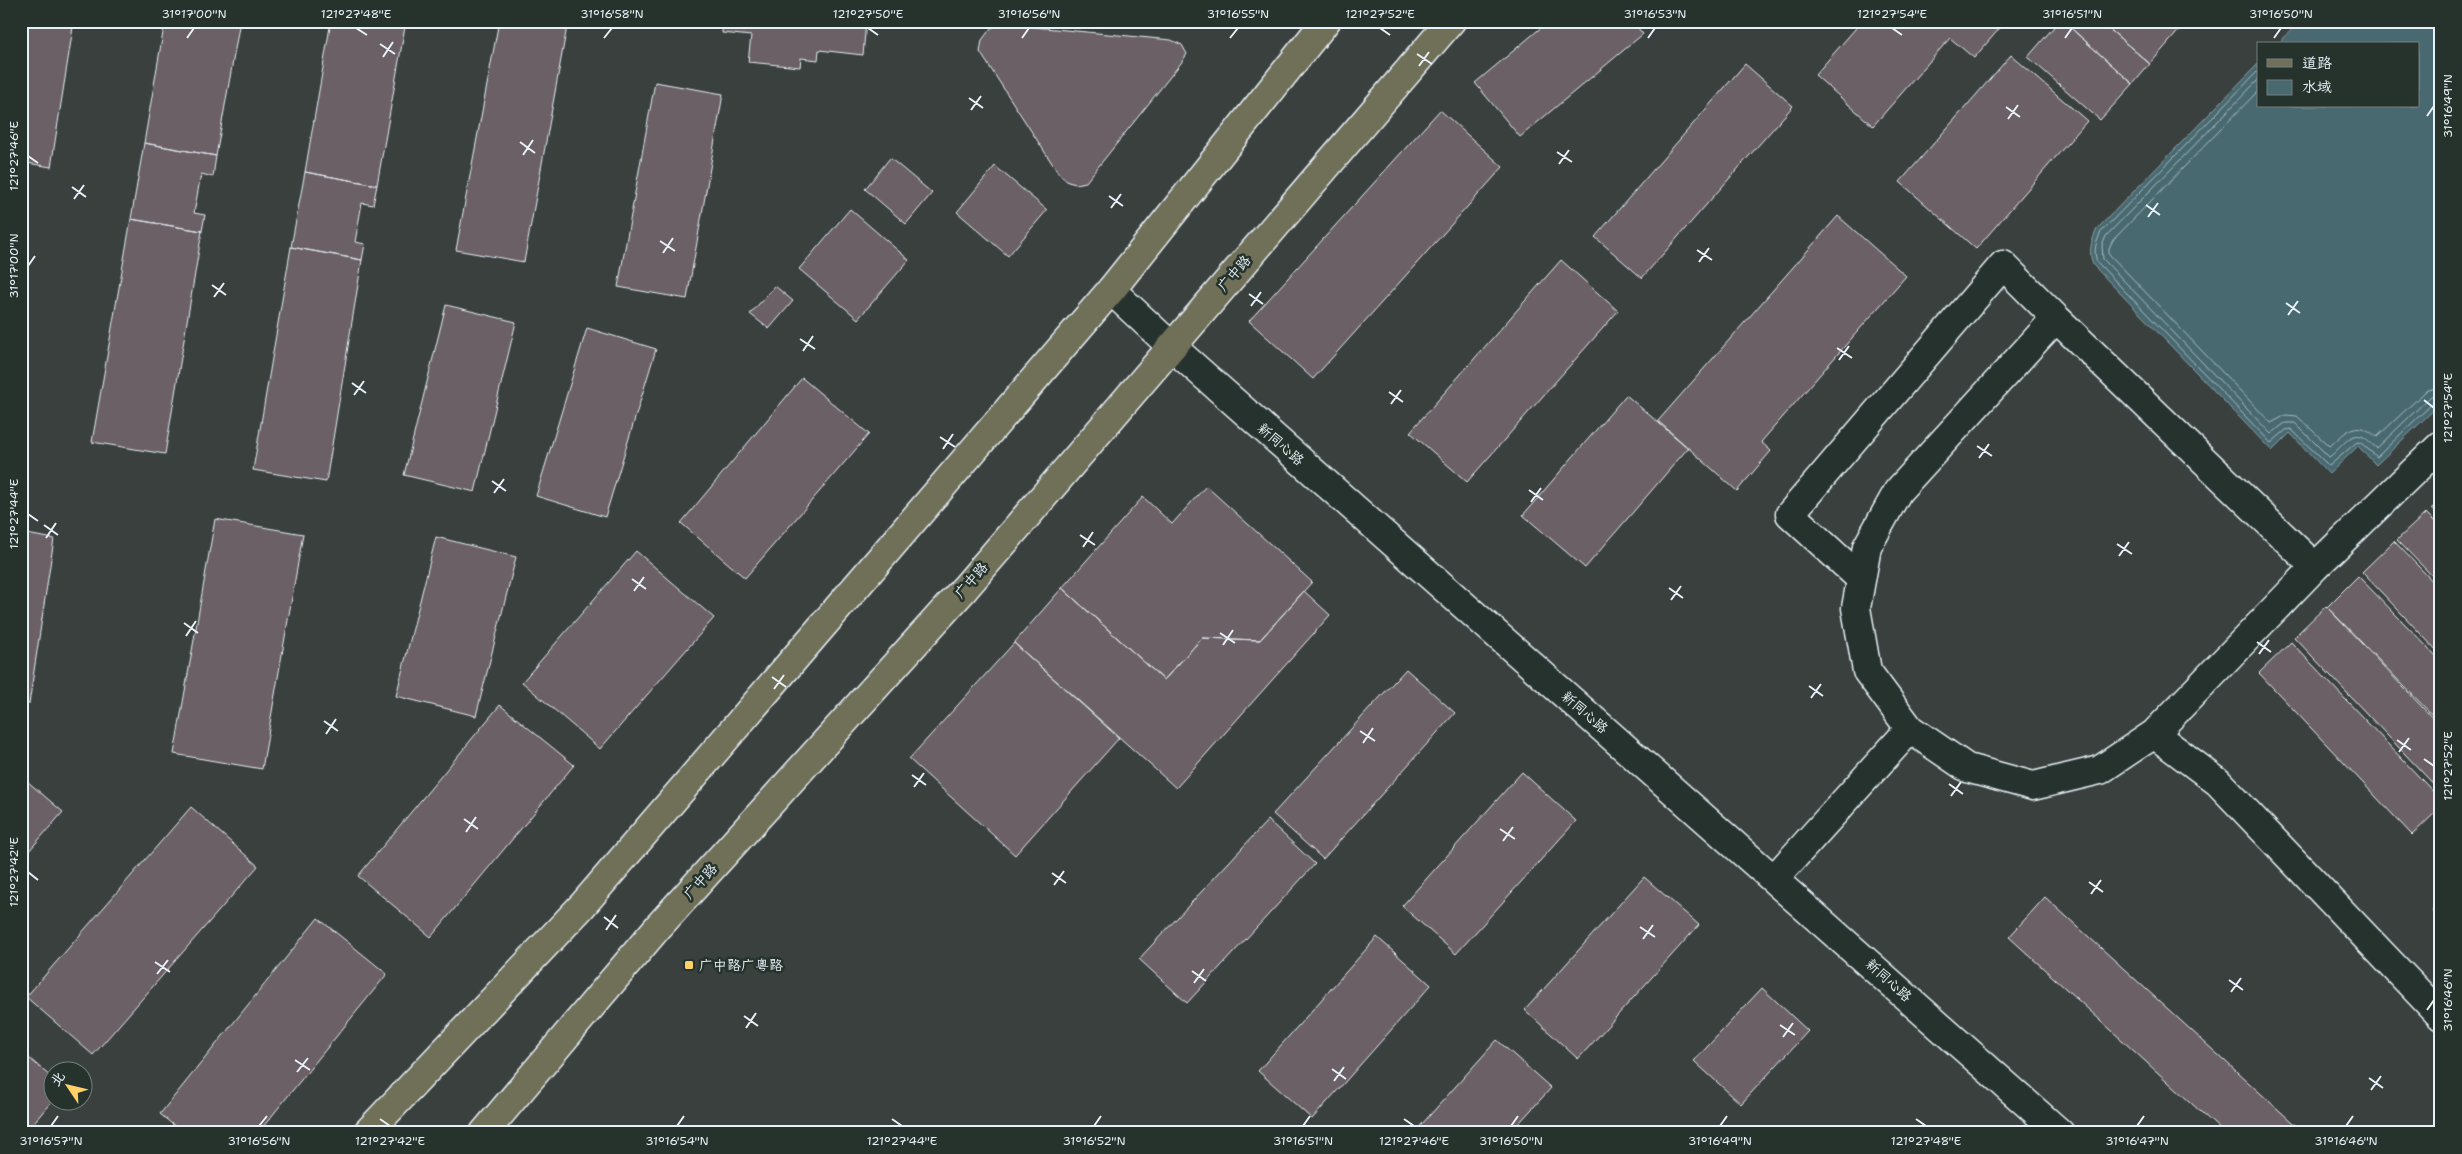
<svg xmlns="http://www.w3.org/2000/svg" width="2462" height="1154" font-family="'Shantell Sans','LXGW WenKai TC',sans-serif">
<rect width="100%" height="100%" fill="#3a403e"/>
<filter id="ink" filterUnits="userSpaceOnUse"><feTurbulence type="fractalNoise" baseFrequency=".02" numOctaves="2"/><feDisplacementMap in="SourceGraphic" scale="10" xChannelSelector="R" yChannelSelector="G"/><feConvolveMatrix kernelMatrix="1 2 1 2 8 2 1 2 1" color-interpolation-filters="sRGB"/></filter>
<g filter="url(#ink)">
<path fill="#496970" stroke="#899fa6" d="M2300 21H2441V403L2376 465 2358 446 2329 474 2290 433 2272 451 2093 265C2088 251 2091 242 2097 229L2258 64V106H2418V44H2278Z"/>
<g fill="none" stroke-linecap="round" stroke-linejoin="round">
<path stroke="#a8bbc2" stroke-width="1" d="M2258 71 2101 232C2096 243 2093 250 2097 262L2271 443 2286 430 2291 429 2329 466 2357 442 2361 443 2377 457 2435 401 2441 400
M2258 80 2106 236 2102 246 2103 259 2271 434 2285 423H2295L2329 457C2339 451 2349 432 2361 436 2368 438 2371 445 2377 448L2431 396 2441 394
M2258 91 2113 240 2109 248V254L2271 423 2286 415 2297 416 2329 446C2341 439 2350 421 2367 430 2371 432 2374 435 2377 437L2426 391 2441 386"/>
</g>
<path fill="#6a6066" stroke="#e8f1f8" d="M21 21H74L51 167 21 162Z
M165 21H240L216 156 144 143Z
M331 21H406L377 185 305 172Z
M499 21H568L524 262 456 250Z
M723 21H866L863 55 819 50 818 60 801 58 800 67 748 62 751 36 722 33Z
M1549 21H1632L1643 34 1520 137 1475 83Z
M1862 21H2006L1974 58 1950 38 1873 126 1815 75Z
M2059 21H2063L2133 84 2100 120 2028 57Z
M2063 21H2100L2150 64 2133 84Z
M2100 21H2187L2150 64Z
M1002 24 1171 40 1182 45 1187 54 1181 63 1086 182 1076 184 1068 182 1059 174 980 52 982 40 991 28Z
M2011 55 2087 121 1976 249 1900 182Z
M1745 64 1793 106 1642 278 1595 237Z
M655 82 723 94 687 299 618 287Z
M1440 110 1503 167 1313 379 1249 321Z
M144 143 216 156 213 177 201 174 194 213 205 215 202 231 131 219Z
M890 158 932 193 906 224 865 189Z
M995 166 1047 210 1008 256 957 212Z
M305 172 377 185 373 205 362 203 355 242 365 244 362 260 291 247Z
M850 209 909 260 858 319 799 269Z
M1838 216 1906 276 1761 442 1771 451 1737 491 1658 421Z
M131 219 202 231 165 454 92 442Z
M291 247 362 260 326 482 253 470Z
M1561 260 1618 311 1467 482 1410 432Z
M775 286 793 301 769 329 750 314Z
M446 305 516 322 475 492 404 475Z
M587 328 656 349 605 517 536 496Z
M802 378 869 434 745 578 681 523Z
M1626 395 1688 448 1585 568 1523 515Z
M1206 486 1312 582 1260 640 1202 638 1164 680 1062 588 1143 497 1172 524Z
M2441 499V519L2431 509Z
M2426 513 2441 528V585L2397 540Z
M215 519 303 534 262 769 174 754Z
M21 533 54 539 29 704 21 703Z
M436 537 516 557 476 716 396 696Z
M2394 541 2441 590V655L2362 572Z
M636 551 714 618 600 749 522 682Z
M2358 576 2441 661V724L2327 607Z
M1062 588 1164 680 1202 638 1260 640 1304 591 1330 615 1176 788 1014 643Z
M2326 606 2441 727V792L2294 637Z
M2291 642 2441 800V807L2412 835 2259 673Z
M1014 643 1119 738 1015 855 909 759Z
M1406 669 1455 713 1323 859 1273 814Z
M500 705 574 765 431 937 358 876Z
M1522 772 1576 821 1456 954 1402 906Z
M21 776 63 812 21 860Z
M191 807 258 866 93 1055 26 997Z
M1268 820 1315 864 1187 1003 1139 959Z
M1644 877 1699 925 1578 1059 1525 1010Z
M2045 897 2304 1133H2224L2009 937Z
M2441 903V920L2432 911Z
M318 918 387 974 258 1133H183L160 1114Z
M1377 937 1431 985 1312 1119 1258 1071Z
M1762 988 1808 1031 1741 1104 1694 1061Z
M1497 1040 1551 1088 1510 1133H1414Z
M21 1051 52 1078V1101L25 1133H21Z"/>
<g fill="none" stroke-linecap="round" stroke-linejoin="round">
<defs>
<path id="minor" d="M1111 290 1171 346 2060 1133
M2056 318 2315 567 2154 734 2100 770 2033 786 1967 768 1910 729 1867 671 1856 608 1867 547 1898 491Z
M2315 567 2441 445
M1861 579 1790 514 2003 265 2056 318
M2154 734 2218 782 2441 1016
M1774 879 1910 729"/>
<path id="major" d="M367 1133 582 906 1111 290 1326 21
M484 1133 658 927 965 588 1451 21"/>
</defs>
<use href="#minor" stroke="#e8f1f8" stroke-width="31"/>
<use href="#major" stroke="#e8f1f8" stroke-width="31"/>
<use href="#minor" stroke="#26332d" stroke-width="28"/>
<use href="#major" stroke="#706f59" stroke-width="28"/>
</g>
</g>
<path fill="none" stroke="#e8f1f8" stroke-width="2" d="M356 28 367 35M868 28 878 35M1380 28 1390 35M1892 28 1902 35M187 38 194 28M604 38 612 28M1022 38 1029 28M1230 38 1238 28M1648 38 1655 28M2065 38 2072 28M2274 38 2281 28M380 44 395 54M1417 54 1432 64M383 57 393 42M1419 66 1429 52M969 98 983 108M2006 107 2020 117M971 110 981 96M2427 116 2434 106M2008 119 2018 105M520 142 535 153M1557 152 1572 162M523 155 533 140M28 156 38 163M1559 164 1569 150M72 187 86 197M1109 196 1123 206M74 199 84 185M2146 205 2160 215M1111 208 1121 194M2148 217 2158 203M660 241 675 251M1697 250 1712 260M663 253 673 238M1699 262 1709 248M28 266 35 256M212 285 226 295M1249 294 1263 304M214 297 224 283M2286 303 2300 313M1251 306 1261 292M2288 315 2298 301M800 339 815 349M1837 348 1852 358M803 351 813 336M1839 360 1849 346M352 383 366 393M1389 392 1403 402M354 395 364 381M2424 400 2434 408M1391 404 1401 390M940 437 955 447M1977 446 1992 456M943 449 953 434M1979 458 1989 444M492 481 506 491M1529 490 1543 500M494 493 504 479M1531 502 1541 488M28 514 38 521M44 525 58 535M1080 535 1095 545M46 538 56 523M2117 544 2132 554M1083 547 1093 532M2119 556 2129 542M632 579 646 589M1669 588 1683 598M634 591 644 577M1671 600 1681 586M184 623 198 633M1220 633 1235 643M186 636 196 621M2257 642 2271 652M1223 645 1233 630M2259 654 2269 640M772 677 786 687M1809 686 1823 696M774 689 784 675M1811 698 1821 684M324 721 338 731M1360 731 1375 741M326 734 336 719M2397 740 2411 750M1363 743 1373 728M2399 752 2409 738M2424 759 2434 766M912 775 926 785M1949 784 1963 794M914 787 924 773M1951 796 1961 782M464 819 478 829M1500 829 1515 839M466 832 476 817M1503 841 1513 827M28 872 38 880M1052 873 1066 883M2089 882 2103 892M1054 885 1064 871M2091 894 2101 880M604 917 618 928M1640 927 1655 937M606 930 616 915M1643 939 1653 925M155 962 170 972M1192 971 1206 981M157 974 168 960M2229 980 2243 990M1194 983 1204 969M2231 992 2241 978M2427 1010 2434 1000M744 1016 758 1026M1780 1025 1795 1035M746 1028 756 1013M1783 1037 1793 1023M295 1060 310 1070M1332 1069 1346 1079M297 1072 308 1058M2369 1078 2383 1088M1334 1081 1344 1067M2371 1090 2381 1076M380 1119 390 1126M892 1119 902 1126M1404 1119 1414 1126M1916 1119 1926 1126M51 1126 58 1116M259 1126 267 1116M677 1126 684 1116M1094 1126 1101 1116M1303 1126 1310 1116M1511 1126 1518 1116M1720 1126 1727 1116M2137 1126 2144 1116M2346 1126 2353 1116"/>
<rect fill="#ffd166" stroke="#26332d" stroke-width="2" x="684" y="960" width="10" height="10" rx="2.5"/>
<g text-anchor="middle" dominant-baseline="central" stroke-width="5" stroke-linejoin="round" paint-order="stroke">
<g font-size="14" fill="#e8f1f8" stroke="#26332d">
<text transform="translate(1234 273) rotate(-49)">广中路</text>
<text transform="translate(1281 444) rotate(41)">新同心路</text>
<text transform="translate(971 580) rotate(-49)">广中路</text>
<text transform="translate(1585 712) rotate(41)">新同心路</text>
<text transform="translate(700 881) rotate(-48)">广中路</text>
<text transform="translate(1889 980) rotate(42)">新同心路</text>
</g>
<g font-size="14" fill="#e8f1f8" stroke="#26332d" text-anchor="start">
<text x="699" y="965">广中路广粤路</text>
</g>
</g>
<rect width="2462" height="1154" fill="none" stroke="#26332d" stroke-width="55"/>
<rect x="2257" y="42" width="162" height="65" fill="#26332d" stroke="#747f7e"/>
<rect x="2267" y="59" width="25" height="8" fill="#706f59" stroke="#747f7e"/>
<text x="2302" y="68" font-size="15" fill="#e8f1f8">道路</text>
<rect x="2267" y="80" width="25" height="15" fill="#496970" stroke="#747f7e"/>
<text x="2302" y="92" font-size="15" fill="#e8f1f8">水域</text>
<g transform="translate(68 1086) rotate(305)"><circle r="24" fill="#26332d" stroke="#747f7e"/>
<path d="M0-4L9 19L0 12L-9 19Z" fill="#ffd166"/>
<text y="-8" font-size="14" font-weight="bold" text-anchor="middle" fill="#e8f1f8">北</text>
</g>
<rect x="28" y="28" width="2406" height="1098" fill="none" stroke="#e8f1f8" stroke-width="2"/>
<g font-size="12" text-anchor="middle" fill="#e8f1f8">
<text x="194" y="18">31°17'00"N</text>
<text x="356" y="18">121°27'48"E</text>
<text x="612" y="18">31°16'58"N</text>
<text x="868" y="18">121°27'50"E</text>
<text x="1029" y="18">31°16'56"N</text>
<text x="1238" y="18">31°16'55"N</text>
<text x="1380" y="18">121°27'52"E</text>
<text x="1655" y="18">31°16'53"N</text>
<text x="1892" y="18">121°27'54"E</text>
<text x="2072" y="18">31°16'51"N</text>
<text x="2281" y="18">31°16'50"N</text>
<text transform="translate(2448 106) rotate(-90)" y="4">31°16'49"N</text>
<text transform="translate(14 156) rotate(-90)" y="4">121°27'46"E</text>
<text transform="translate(14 266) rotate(-90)" y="4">31°17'00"N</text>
<text transform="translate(2448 408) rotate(-90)" y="4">121°27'54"E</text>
<text transform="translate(14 514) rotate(-90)" y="4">121°27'44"E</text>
<text transform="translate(2448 766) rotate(-90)" y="4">121°27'52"E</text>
<text transform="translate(14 872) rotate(-90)" y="4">121°27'42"E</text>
<text transform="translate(2448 1000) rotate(-90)" y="4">31°16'46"N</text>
<text x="51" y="1145">31°16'57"N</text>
<text x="259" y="1145">31°16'56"N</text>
<text x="390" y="1145">121°27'42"E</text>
<text x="677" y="1145">31°16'54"N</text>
<text x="902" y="1145">121°27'44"E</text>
<text x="1094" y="1145">31°16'52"N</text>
<text x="1303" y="1145">31°16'51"N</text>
<text x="1414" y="1145">121°27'46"E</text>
<text x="1511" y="1145">31°16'50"N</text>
<text x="1720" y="1145">31°16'49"N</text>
<text x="1926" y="1145">121°27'48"E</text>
<text x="2137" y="1145">31°16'47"N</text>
<text x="2346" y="1145">31°16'46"N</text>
</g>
</svg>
